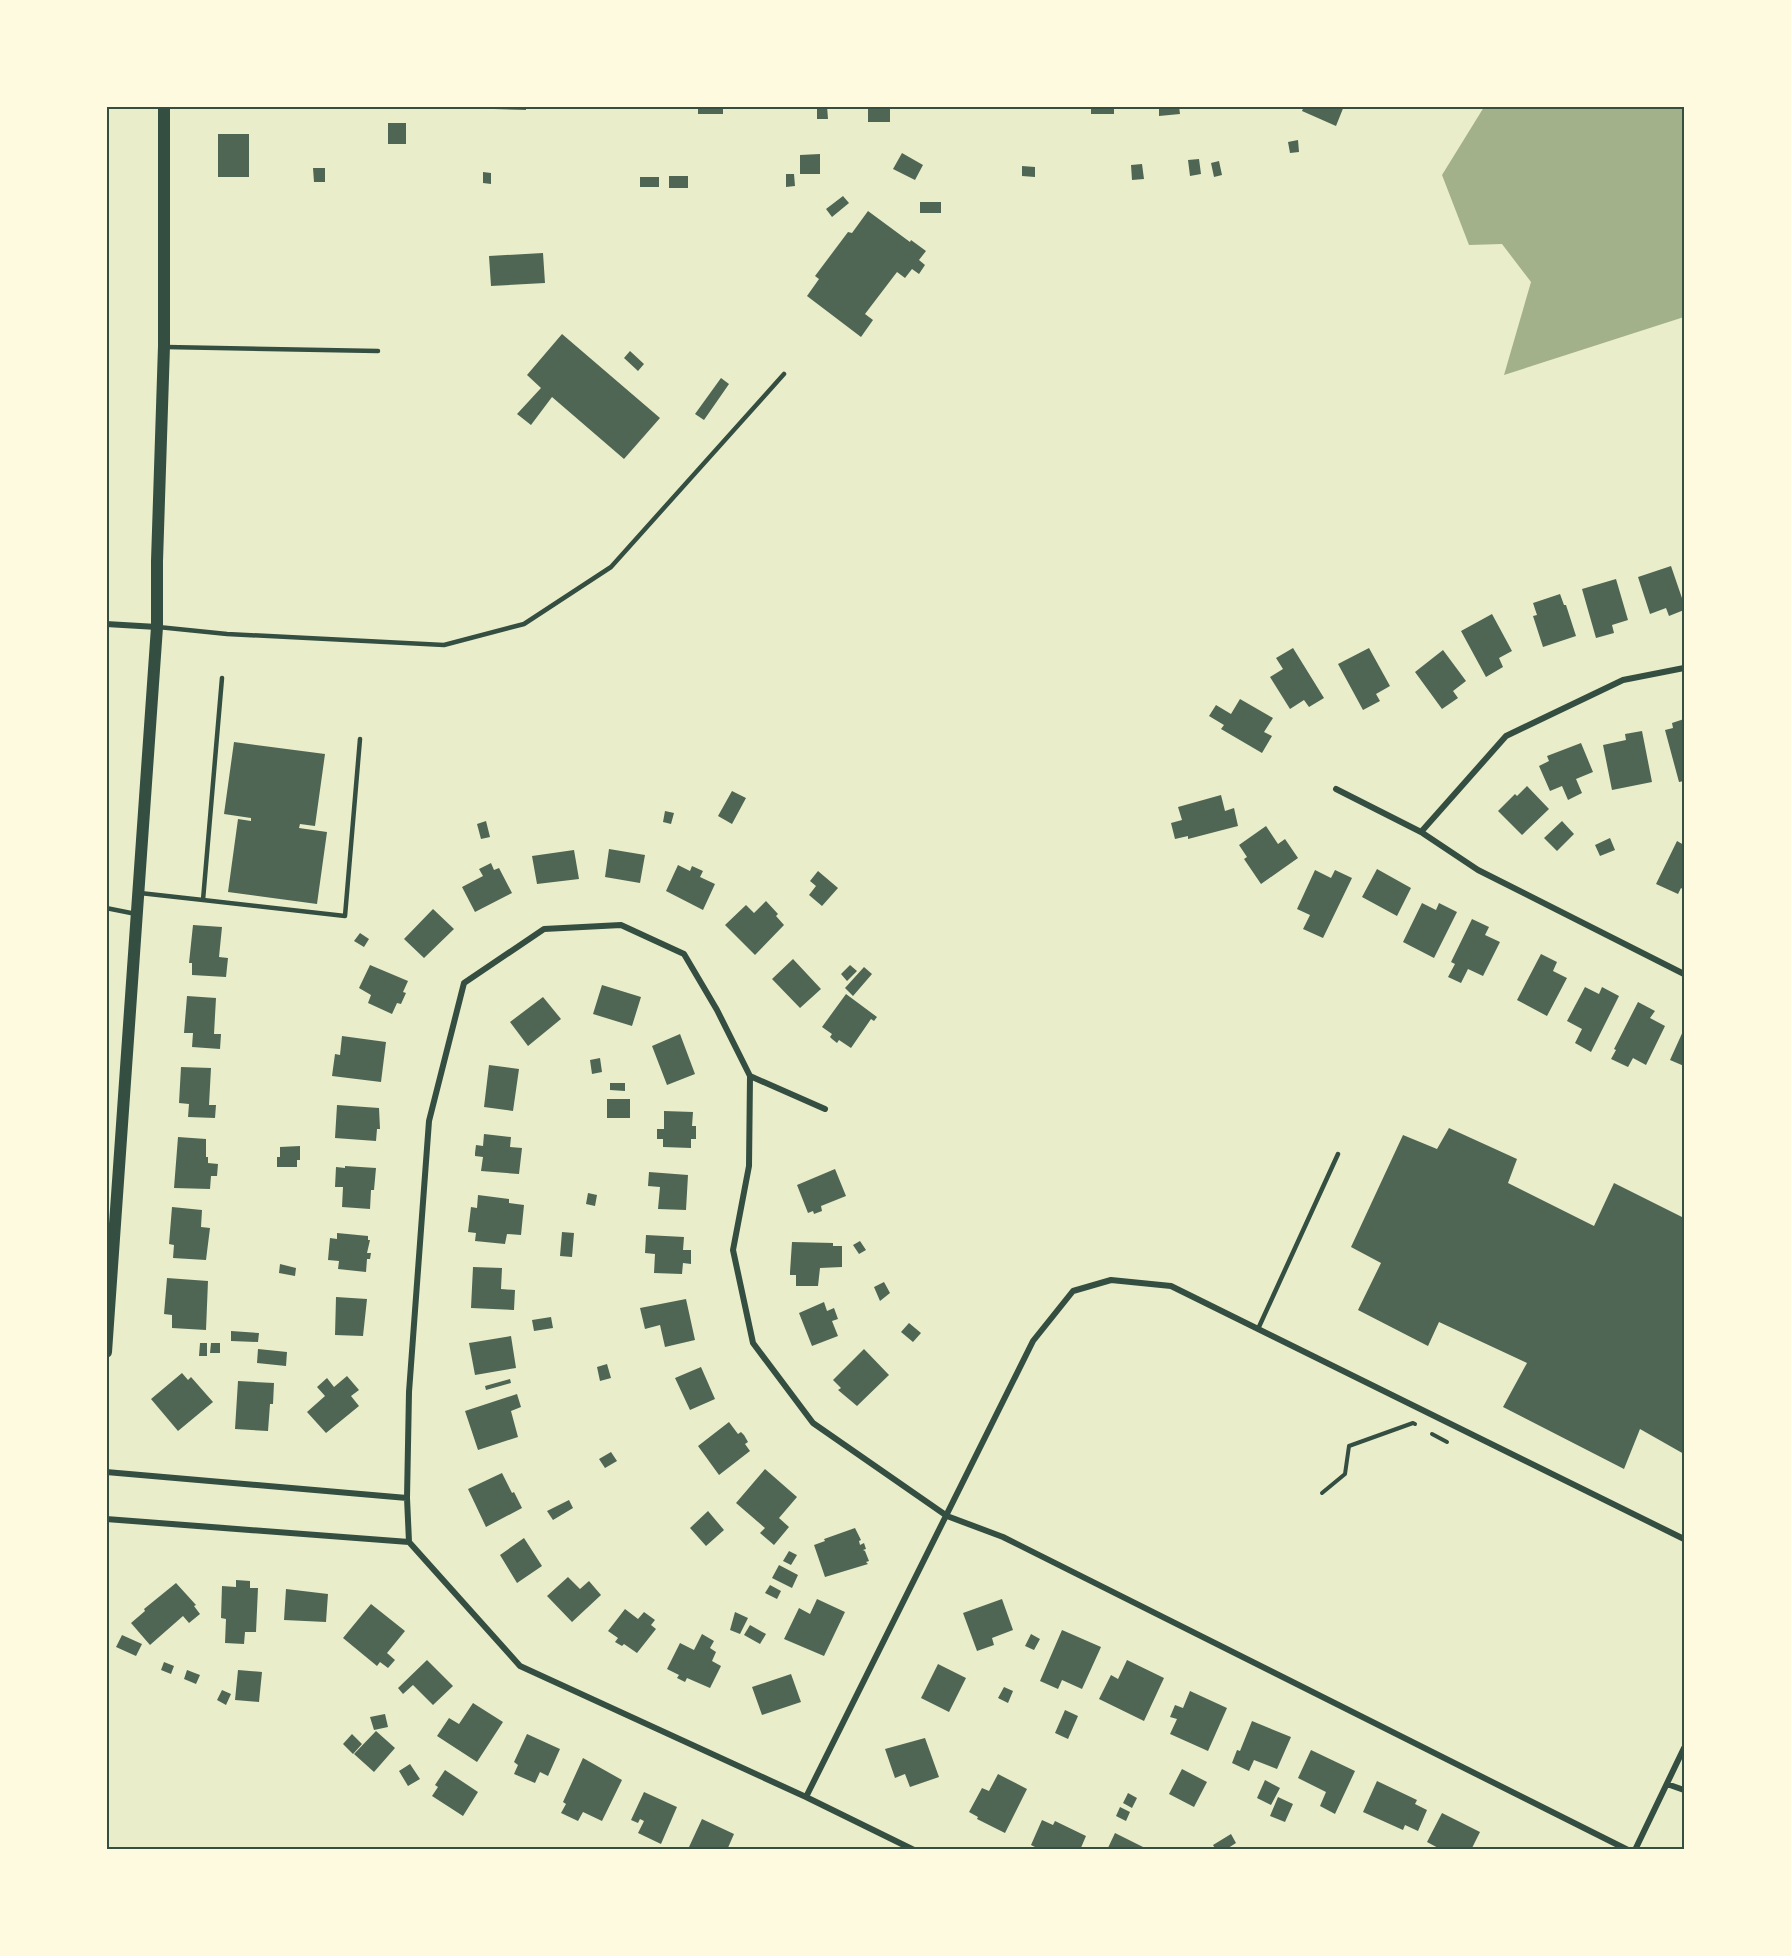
<svg xmlns="http://www.w3.org/2000/svg" width="1791" height="1956" font-family="Helvetica,sans-serif">
<rect width="100%" height="100%" fill="#e9edc9"/>
<path fill="#a3b18a" d="M1484 107H1684V317L1504 375 1531 282 1502 244 1469 245 1442 175Z"/>
<path fill="#4f6655" d="M494 106H526V110L494 109Z
M698 106H723V114H698Z
M817 106H827L828 119H817Z
M868 106H890V122H868Z
M1091 106H1114V114H1091Z
M1159 106H1179L1180 114 1159 116Z
M1304 106H1344L1336 126 1302 111Z
M388 123H406V144H388Z
M218 134H249V177H218Z
M1298 140 1299 152 1290 153 1288 142Z
M902 153 923 165 915 180 893 169Z
M820 154V174H800V155Z
M1199 159 1201 174 1190 176 1188 160Z
M1219 161 1222 175 1214 177 1211 163Z
M1142 164 1144 179 1132 180 1131 165Z
M1022 166 1035 167V177L1022 176Z
M313 168H325V182H314Z
M483 172 491 173V184L483 183Z
M786 174H794L795 186 786 187Z
M669 176H688V188H669Z
M640 177H659V187H640Z
M843 196 849 203 832 217 826 209Z
M920 202H941V213H920Z
M868 211 910 242 911 240 926 251 919 260 925 265 919 274 912 269 905 278 897 272 865 314 873 320 861 337 807 296 819 279 815 276 848 232 852 233Z
M543 253 545 283 491 286 489 256Z
M562 334 660 418 624 459 552 397 531 425 517 414 541 388 527 375Z
M630 351 644 364 638 371 624 358Z
M721 378 729 384 704 420 695 414Z
M1671 566 1684 604V610L1669 616 1666 608 1650 614 1638 577Z
M1616 579 1628 620 1612 625 1614 633 1596 638 1582 589Z
M1560 594 1564 605H1566L1576 636 1543 647 1533 616 1537 615 1533 603Z
M1492 614 1512 651 1499 658 1503 667 1486 677 1461 631Z
M1293 648 1324 698 1309 707 1304 700 1290 709 1270 677 1283 669 1276 658Z
M1369 648 1390 686 1376 694 1380 701 1363 710 1338 664Z
M1443 650 1466 681 1453 691 1458 698 1442 709 1415 672Z
M1240 699 1273 718 1264 732 1272 736 1262 753 1221 729 1224 725 1209 716 1216 705 1231 714Z
M1684 719V781L1679 782 1665 730 1673 728 1672 723Z
M1642 731 1652 782 1612 790 1603 745 1626 740 1625 734Z
M234 742 325 754 315 826 300 824 299 828 327 832 317 904 228 892 238 819 251 821V818L224 814Z
M1581 743 1593 772 1576 779 1582 793 1568 800 1562 786 1550 791 1539 766 1549 761 1547 756Z
M1527 786 1549 809 1522 835 1498 811 1515 794 1517 796Z
M732 791 746 798 732 824 718 816Z
M1221 795 1225 811 1234 808 1238 826 1188 839V836L1175 839 1171 823 1182 820 1178 807Z
M665 811 674 813 671 824 663 822Z
M486 821 490 837 481 839 477 824Z
M1562 821 1574 834 1557 851 1544 838Z
M1266 826 1278 844 1285 839 1298 858 1261 884 1244 859 1247 857 1239 845Z
M1610 838 1615 850 1600 856 1595 845Z
M1677 841 1684 845V890L1681 888 1678 894 1656 884Z
M609 849 645 855 640 883 605 877Z
M574 850 579 879 537 884 532 856Z
M491 863 494 870 499 868 512 893 475 912 462 887 483 876 479 869Z
M678 865 690 871 692 866 703 871 700 877 715 884 703 910 666 891Z
M1377 869 1411 888 1397 916 1362 897Z
M1315 870 1331 878 1335 870 1352 878 1323 938 1303 929 1310 915 1297 909Z
M818 871 838 888 822 906 809 895 816 886 810 881Z
M766 901 778 914 776 916 784 925 755 955 725 925 746 905 754 913Z
M1422 903 1436 910 1439 903 1457 912 1434 958 1403 942Z
M433 909 454 929 424 958 404 939Z
M1472 919 1489 927 1485 935 1500 942 1483 976 1468 969 1461 983 1448 977 1455 964 1451 962Z
M193 925 222 927 219 957 228 958 226 977 192 975V963H189Z
M360 933 369 939 364 947 354 941Z
M1541 954 1557 962 1553 971 1567 978 1547 1016 1517 1000Z
M793 959 821 989 800 1008 772 979Z
M370 965 408 981 403 992 406 993 401 1004 397 1003 392 1014 368 1003 371 995 359 988Z
M850 965 857 971 847 981 841 974Z
M864 967 872 974 853 996 845 988Z
M602 985 641 997 632 1026 593 1014Z
M1585 987 1599 994 1602 987 1619 996 1591 1052 1575 1043 1582 1029 1567 1021Z
M846 994 877 1017 874 1021 871 1019 851 1048 839 1040 837 1043 832 1039 830 1037 832 1034 822 1027Z
M187 996 216 998 214 1034H221L220 1049 192 1047 193 1033H184Z
M543 997 561 1019 528 1046 510 1022Z
M1638 1002 1655 1011 1650 1018 1665 1026 1646 1065 1633 1058 1628 1067 1611 1059 1616 1050 1614 1049Z
M1684 1029V1066L1670 1060Z
M680 1034 695 1074 667 1085 652 1046Z
M342 1036 386 1042 381 1082 332 1076 335 1054 340 1055Z
M600 1058 602 1072 592 1074 590 1060Z
M489 1065 519 1069 513 1111 484 1107Z
M181 1067 211 1068 209 1105H216L215 1118 188 1117 189 1104 179 1103Z
M610 1083H625V1091L610 1090Z
M607 1099H630V1118H607Z
M337 1105 379 1108 380 1129H377L376 1141 335 1138Z
M664 1111 693 1112 692 1126H696V1139H691V1148L663 1147V1139H657V1129H664Z
M1449 1128 1517 1159 1508 1183 1594 1226 1614 1183 1684 1218V1454L1640 1429 1624 1469 1503 1407 1527 1363 1439 1322 1428 1346 1358 1310 1381 1263 1351 1247 1403 1135 1437 1149Z
M484 1134 511 1137 510 1147 522 1148 519 1174 481 1171 483 1157 475 1156V1153L476 1145 483 1146Z
M178 1137 206 1139V1157H208V1163L218 1164 217 1176H211L210 1189 174 1188Z
M300 1146V1160H297V1167H277V1157H280V1147Z
M345 1166 376 1168 374 1190H371L370 1209 342 1207 343 1187H335L336 1167 345 1168Z
M835 1169 846 1196 821 1206 822 1211 814 1214 813 1211 808 1213 797 1185Z
M649 1172 688 1175 686 1210 658 1209 660 1187 648 1186Z
M588 1193 597 1195 595 1206 586 1204Z
M478 1195 509 1199V1203L524 1205 521 1235 507 1234 505 1244 475 1241 476 1233 468 1232 471 1207 477 1208Z
M172 1207 202 1210 201 1227 210 1228 206 1260 173 1258 174 1245 169 1244Z
M562 1232 574 1233 572 1257 560 1256Z
M337 1233 368 1236V1240H370L367 1253H371L370 1259H367L366 1272 338 1269 339 1261 328 1260 330 1238 337 1239Z
M646 1235 684 1237 683 1250H691V1264L683 1263 682 1274 654 1273 655 1254 645 1253Z
M860 1241 866 1250 859 1254 853 1245Z
M792 1242 833 1243V1246H842V1267L820 1268 818 1286H796V1275H790V1272Z
M280 1264 296 1268 295 1276 279 1273Z
M473 1267 502 1268 501 1289 515 1290 514 1310 471 1308Z
M167 1278 208 1281 206 1330 172 1328V1315L164 1314Z
M884 1282 890 1293 880 1301 874 1287Z
M336 1297 367 1299 363 1336 335 1335Z
M686 1299 695 1340 665 1347 660 1325 645 1329 640 1308Z
M824 1302 827 1311 834 1308 838 1319 832 1321 838 1336 812 1346 799 1313Z
M551 1317 553 1328 534 1331 532 1320Z
M909 1323 921 1333 913 1342 901 1332Z
M231 1331 259 1333 258 1342 231 1341Z
M511 1336 516 1368 475 1375 469 1343Z
M200 1343H207V1356H199Z
M211 1343H220V1353H210Z
M258 1349 287 1352 286 1366 257 1363Z
M864 1349 889 1375 857 1406 838 1390 841 1388 833 1380Z
M607 1364 611 1378 600 1381 597 1367Z
M701 1367 715 1399 690 1410 675 1378Z
M182 1373 188 1380 191 1377 213 1402 178 1431 151 1399Z
M347 1376 359 1390 351 1396 359 1406 326 1433 307 1412 325 1396 317 1387 327 1378 334 1387Z
M510 1379 511 1383 486 1390 485 1386Z
M238 1381 274 1383 273 1404H270L268 1431 235 1429Z
M517 1394 521 1407 511 1411 518 1437 478 1450 465 1411Z
M729 1422 738 1434 741 1432 744 1435 748 1442 745 1444 750 1451 719 1475 698 1446Z
M611 1452 617 1461 605 1468 599 1459Z
M765 1469 797 1497 779 1518 789 1527 774 1545 760 1533 765 1528 736 1503Z
M502 1473 512 1493 514 1492 522 1508 486 1527 468 1489Z
M569 1500 573 1508 553 1520 547 1511Z
M708 1511 724 1530 706 1546 690 1528Z
M855 1528 861 1540 859 1541 860 1545 864 1543 866 1549 863 1550 865 1551 869 1561 866 1562 868 1564 825 1577 814 1545 825 1541 824 1539Z
M524 1538 542 1566 517 1583 500 1555Z
M789 1551 797 1555 791 1565 783 1561Z
M779 1565 798 1575 792 1588 772 1578Z
M568 1577 580 1589 589 1581 601 1595 572 1622 547 1596Z
M236 1580 250 1581V1588H258L256 1632H245L244 1644 225 1643 226 1619 221 1618 222 1586 236 1587Z
M176 1583 196 1605 194 1606 200 1614 189 1623 183 1616 150 1645 131 1623 145 1611 144 1609Z
M770 1585 781 1591 777 1599 765 1593Z
M286 1589 328 1594 326 1622 284 1620Z
M817 1599 845 1612 824 1656 784 1639 799 1608 810 1614Z
M1002 1599 1013 1630 992 1638 994 1645 977 1651 963 1613Z
M371 1604 405 1631 387 1653 395 1660 388 1668 380 1662 377 1666 343 1638Z
M625 1609 638 1619 644 1612 655 1620 651 1625 656 1629 637 1653 624 1644 622 1646 615 1642 618 1638 608 1631Z
M735 1612 748 1618 740 1634 730 1630Z
M750 1625 766 1634 760 1644 744 1635Z
M1062 1630 1101 1647 1082 1689 1062 1680 1058 1689 1040 1681Z
M702 1634 714 1641 710 1648 716 1652 712 1661 721 1666 710 1688 687 1678 685 1682 677 1678 679 1675 667 1669 680 1643 694 1650Z
M1031 1634 1040 1639 1034 1650 1025 1646Z
M122 1635 142 1644 136 1656 116 1647Z
M427 1660 453 1686 433 1705 413 1685 403 1694 398 1688Z
M1127 1660 1164 1678 1144 1721 1099 1699 1111 1675 1118 1679Z
M164 1662 174 1666 171 1674 161 1670Z
M938 1664 966 1678 949 1712 921 1698Z
M187 1670 200 1675 196 1684 184 1679Z
M238 1670 262 1672 259 1702 235 1700Z
M791 1674 801 1702 762 1715 752 1687Z
M1004 1687 1013 1691 1008 1703 998 1698Z
M222 1690 231 1694 226 1705 217 1700Z
M1190 1691 1227 1708 1208 1751 1170 1734 1177 1719 1170 1717 1175 1705 1183 1708Z
M473 1703 503 1722 477 1762 437 1736 449 1718 459 1724Z
M1065 1710 1078 1716 1068 1739 1055 1733Z
M385 1714 388 1727 374 1730 370 1717Z
M1252 1721 1291 1737 1277 1769 1254 1760 1249 1771 1232 1763 1237 1750 1240 1751Z
M376 1731 395 1748 374 1772 354 1754Z
M352 1734 362 1744 353 1754 343 1744Z
M527 1734 560 1749 548 1776 540 1772 535 1783 514 1774 518 1765 514 1762Z
M925 1738 939 1777 910 1787 905 1774 895 1778 885 1749Z
M1311 1750 1355 1771 1335 1814 1320 1806 1326 1792 1298 1778Z
M583 1758 622 1780 602 1821 583 1812 578 1821 561 1813 566 1804 563 1802Z
M410 1764 420 1779 408 1786 399 1771Z
M1182 1769 1207 1782 1194 1807 1169 1794Z
M445 1770 478 1792 463 1816 432 1796 438 1787 435 1785Z
M998 1774 1027 1789 1005 1833 977 1819 978 1817 969 1812 982 1788 989 1791Z
M1265 1780 1280 1788 1271 1805 1257 1798Z
M1377 1781 1417 1800 1415 1804 1427 1810 1418 1831 1405 1825 1403 1830 1363 1812Z
M644 1792 677 1807 661 1844 638 1833 644 1821 640 1819 638 1823 631 1820Z
M1128 1793 1137 1798 1132 1808 1123 1803Z
M1278 1797 1293 1804 1285 1822 1270 1816Z
M1120 1807 1130 1812 1126 1821 1116 1816Z
M1442 1813 1480 1832 1471 1850H1442L1427 1842Z
M702 1819 734 1834 727 1850H694L689 1847Z
M1042 1820 1053 1825 1055 1821 1086 1836 1080 1850H1041L1031 1845Z
M1115 1833 1149 1850H1107Z
M1231 1834 1236 1843 1225 1850H1216L1213 1845Z"/>
<g fill="none" stroke-linecap="round" stroke-linejoin="round">
<path stroke="#344e41" stroke-width="4" d="M1432 1434 1447 1442
M1322 1493 1345 1474 1349 1446 1413 1423 1415 1424"/>
<path stroke="#344e41" stroke-width="4.5" d="M166 347 378 351
M158 627 227 634 444 645 524 624 611 567 784 374
M140 893 203 900 222 678
M203 900 345 916 360 739
M106 908 136 914
M1258 1329 1338 1154"/>
<path stroke="#344e41" stroke-width="6" d="M106 624 157 627
M1336 789 1421 832 1478 870 1684 974
M1421 832 1506 736 1623 680 1684 668
M750 1076 825 1109
M106 1472 407 1498
M106 1519 409 1542
M1667 1784 1684 1790
M806 1797 1033 1341 1073 1291 1111 1280 1171 1286 1684 1539
M914 1850 806 1797 520 1666 409 1542 407 1498 409 1392 429 1121 464 983 544 929 621 925 684 954 717 1010 750 1076 749 1166 733 1250 753 1343 813 1423 947 1516 1003 1537 1628 1850
M1635 1850 1684 1748"/>
<path stroke="#344e41" stroke-width="12" d="M106 1352 157 627V561L164 346V106"/>
</g>
<rect width="1791" height="1956" fill="none" stroke="#fefae0" stroke-width="216"/>
<rect x="108" y="108" width="1575" height="1740" fill="none" stroke="#344e41" stroke-width="2"/>
</svg>
